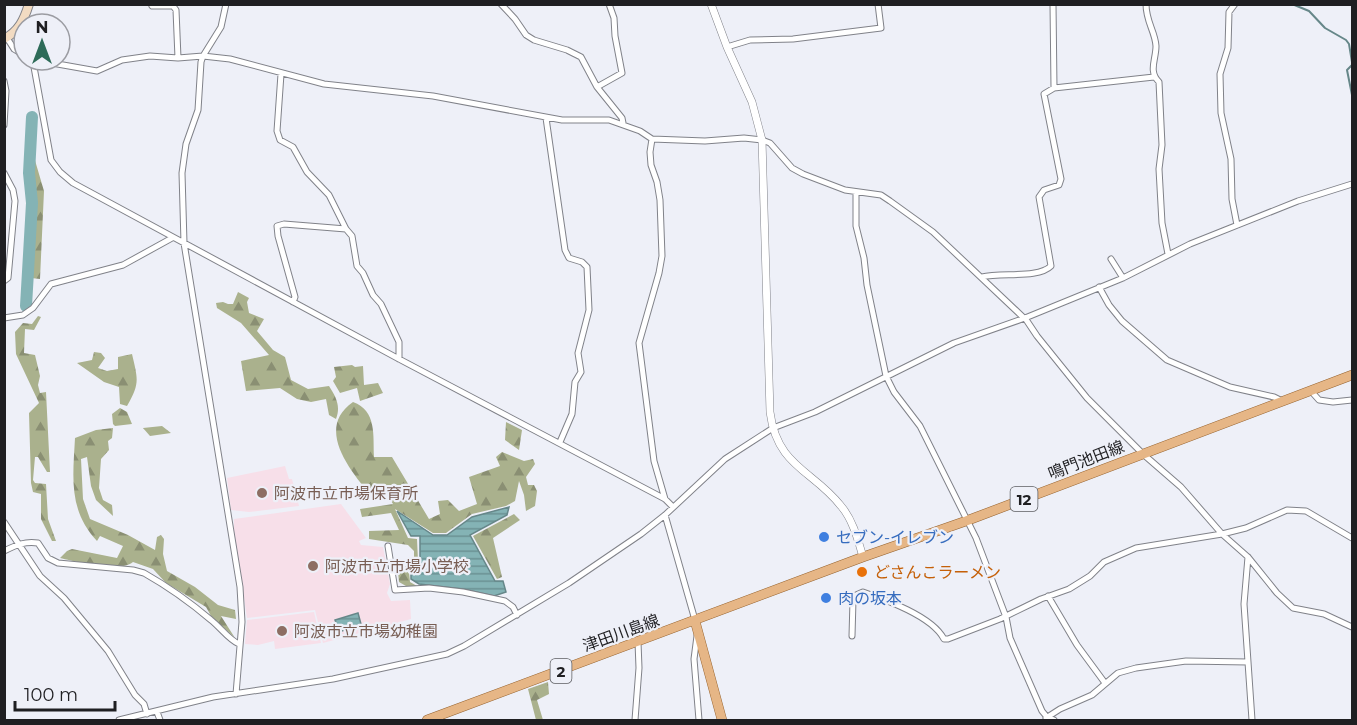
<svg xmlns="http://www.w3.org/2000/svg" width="1357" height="725" font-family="Montserrat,'Noto Sans JP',sans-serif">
<defs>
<pattern id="forest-firs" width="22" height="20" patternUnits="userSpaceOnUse" patternTransform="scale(1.5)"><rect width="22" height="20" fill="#aab18d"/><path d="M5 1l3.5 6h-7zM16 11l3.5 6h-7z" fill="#8a8f73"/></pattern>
<pattern id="water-rules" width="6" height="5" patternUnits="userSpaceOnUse" patternTransform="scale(1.5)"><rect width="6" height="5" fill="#84b3b5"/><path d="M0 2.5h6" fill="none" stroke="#6b9193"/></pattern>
</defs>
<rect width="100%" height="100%" fill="#eef0f8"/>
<path fill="#f7dfe9" d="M285 466 289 479H292L299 506 249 512 231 510 227 478Z
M341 504 366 538 359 541 361 545 383 547 390 584 387 593 391 601 410 600 411 619 323 643 315 610 247 618 234 531V519Z
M314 612 321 643 275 649 274 641 258 645 245 644 247 620Z"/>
<path fill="url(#forest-firs)" d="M31 157H34L44 191 40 279 31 278 35 204 31 174Z
M238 292 249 298 247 302 249 313 264 319 257 331 273 350 285 357 291 380 308 389 329 386C336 397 341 406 336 419L329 415 326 399 311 402 297 399 280 388 246 391 241 361 269 355 241 323 217 308 216 303 223 302 228 304H233Z
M38 316 41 317 34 330 25 329 24 353 35 355 40 376 38 385 40 393 46 392 50 472H47L38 457H35L33 480 35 483 46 484 48 519 56 541H52L41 519V494L33 492 31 483 29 413 39 403 16 354 15 332 23 323 32 324Z
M94 352 101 353 105 358 98 368 107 371 118 369V357L132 354C138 380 140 383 127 406L120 404 119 387 104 382 77 363 92 360Z
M352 365 355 367 363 366 364 385 378 383 383 393 360 401 357 388 340 393 333 381 336 377 334 367Z
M353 402C377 411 373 435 374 457H392L429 519 440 514 438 501 448 500 459 511 477 504 469 477 500 466 496 457 502 452 524 461 533 459 535 464 526 477 528 485H534L537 491 535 506 526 511 524 495 519 481 515 501 506 506 472 514 446 533H433L395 509 408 538 417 539 418 561 409 572 410 582 417 586H406L399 582 398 572 414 560V551L408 545 369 539V531L399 530 391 513 362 517 360 509 393 504 388 496 372 497C352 472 314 429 353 402Z
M120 408 127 412 132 424 115 426 113 424 112 414Z
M506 422 522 430 519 450 505 440Z
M162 426 171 433 150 436 143 428Z
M113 428 112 438 108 441 109 450 101 459 99 488 103 500 112 505 113 516 96 500 91 486 87 457 81 459 83 499 90 519 128 535 155 550 157 537 161 535 164 539 163 554 167 571 195 587 218 605 235 610 236 619 221 616 235 638 211 616 206 607 166 583 153 569 133 562C120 573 77 562 60 558L67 551 72 549 117 558 123 546 100 536 97 541C68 510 73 477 75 438L96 430Z
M514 514 520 520 493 538 502 577 497 579 473 536Z
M548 682 549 694 537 700 543 720H536L528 689Z"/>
<path fill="url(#water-rules)" stroke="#668789" stroke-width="1.5" d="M509 507 507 515 470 535 495 581H503L506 592 494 596 463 589 419 584 411 579V571L420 561V536H411L397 511 433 535H447L472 517Z
M358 613 361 624 339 632 335 620Z"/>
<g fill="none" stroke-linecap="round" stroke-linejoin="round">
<path stroke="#668789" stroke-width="2" d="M1292 4 1309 11 1325 28 1346 40 1349 44 1352 62
M1352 65 1347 70 1352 95"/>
<path stroke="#84b3b5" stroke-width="12" d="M26 306 32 203 29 173 32 117"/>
<defs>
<path id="minor" d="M153 4 152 6H173L176 10 178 58
M226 4 221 27 203 56 201 62 198 110 186 144 182 173 184 243 240 587 242 622 236 694
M501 4 515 19 526 35 534 40 567 50 581 57 597 87 622 118 623 123
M1053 4 1054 88
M1146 4C1146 22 1155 31 1156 46 1156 60 1148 71 1159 82L1162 145 1159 169 1162 223 1168 254
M1235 4 1229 12 1228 48 1220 74 1221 113 1231 159 1232 199 1237 225
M7 38 14 49 24 55
M727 47 750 40 793 39 881 28 878 4
M30 60 34 67 51 160 60 172 73 183 399 359 665 499 673 507
M35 60 97 71 122 60 150 56 178 58 203 56 230 59 324 84 433 96 562 120H609L640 131 652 139 705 141 744 138 762 140 770 143 792 168 803 174 845 190 881 195 890 201 933 232 1024 318
M281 74 277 131 280 140 293 147 307 172 329 195 346 229 352 236 357 266 363 273 373 295 381 304 399 342V359
M4 81 6 91 4 125
M597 87 622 73 615 36 614 18 609 4
M546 118 565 250 569 258 582 262 587 267 589 310 578 353 581 372 575 382 572 414 560 442
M652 139 650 152 651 165 657 182 660 200 662 256 659 273 639 343 654 461 665 499
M4 173 13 190 15 201 8 278 4 281
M856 193V226L864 258 867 285 886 376 894 392 920 426 976 538 1006 617 1010 638 1042 711 1047 717 1054 720
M1111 259 1123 278
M982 277C1001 272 1038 279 1051 266L1039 197 1044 190 1059 185 1061 179 1044 94 1054 88 1154 77
M1099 287 1109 305 1122 321 1167 360 1230 387 1274 397 1282 401
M293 302 295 297 278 236 277 226 284 224 346 229
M4 318 23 315 33 308 51 284 123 265 172 238
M1025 318 1037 336 1087 398 1143 454 1181 487 1222 534 1248 557 1277 593 1293 608 1324 614 1352 627
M1311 391 1319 400 1333 402 1352 400
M665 515 695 620
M4 522 40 576 64 598 108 651 135 695 144 704 147 714
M388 546 395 590 429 588 463 592 505 601 513 607 517 615
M4 551C16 545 25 541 38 543L48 558 58 563 133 570 144 573C167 586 191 603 211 620 220 627 229 640 239 644
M1248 557 1244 604 1252 720
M1048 596 1077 645 1105 683
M697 636 694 659 699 720
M852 636 853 600 854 596 863 592C886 600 932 616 944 639H948L1000 619 1041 599 1069 589 1090 576 1104 562 1136 548 1222 534 1246 528 1287 510 1306 511 1352 538
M157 712 160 720
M1046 718 1060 709 1092 695 1118 673 1136 668 1186 661 1248 662
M119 720 213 697 333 679 447 654 464 646 569 583 641 534 665 515 725 459 773 428 815 412 954 343 1025 318 1123 278 1190 244 1298 201 1352 184
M635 720 639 668 638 642"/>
<path id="tertiary" d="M711 4 727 47 752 102 762 140 770 412C777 467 813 470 841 506 853 520 858 540 863 557"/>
<path id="secondary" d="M4 39C19 31 24 20 29 4"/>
<path id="primary" d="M695 621 722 720
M427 720 863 557 966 521 1352 375"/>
</defs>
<use href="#minor" stroke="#808289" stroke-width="7"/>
<use href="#tertiary" stroke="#808289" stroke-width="8"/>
<use href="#secondary" stroke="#808289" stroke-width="10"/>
<use href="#primary" stroke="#95622e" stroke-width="10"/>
<use href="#minor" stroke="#fff" stroke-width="5"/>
<use href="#tertiary" stroke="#fff" stroke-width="7"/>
<use href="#secondary" stroke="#f2dbc2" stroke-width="8"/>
<use href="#primary" stroke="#e6b686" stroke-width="9"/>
</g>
<g fill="#8d6e63" stroke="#eef0f8" stroke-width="2">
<circle cx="262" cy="493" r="6"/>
<circle cx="313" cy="566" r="6"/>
<circle cx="282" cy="631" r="6"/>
</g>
<g fill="#3f7fe0" stroke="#eef0f8" stroke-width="2">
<circle cx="824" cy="537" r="6"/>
<circle cx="826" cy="598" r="6"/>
</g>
<circle fill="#e8710a" stroke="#eef0f8" stroke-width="2" cx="862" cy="572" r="6"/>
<g text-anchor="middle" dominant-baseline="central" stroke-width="4.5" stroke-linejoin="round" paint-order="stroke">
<g fill="#eef0f8" stroke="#5d5e62" stroke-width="1.5">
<rect x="1010.5" y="487" width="27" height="24" rx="4.5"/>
<rect x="550.5" y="659" width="21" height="24" rx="4.5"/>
</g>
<g font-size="15" font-weight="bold" fill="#1f1f22">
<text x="1024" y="499">12</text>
<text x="561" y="671">2</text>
</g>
<g font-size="16" fill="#1f1f22" stroke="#eef0f8">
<text transform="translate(1086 460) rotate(-21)">鳴門池田線</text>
<text transform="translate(621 633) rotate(-20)">津田川島線</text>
</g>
<g font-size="16" fill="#785e54" stroke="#eef0f8" text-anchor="start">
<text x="274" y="493">阿波市立市場保育所</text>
<text x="325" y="566">阿波市立市場小学校</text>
<text x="294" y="631">阿波市立市場幼稚園</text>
</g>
<g font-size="16" fill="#366cbe" stroke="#eef0f8" text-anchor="start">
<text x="836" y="537">セブン-イレブン</text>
<text x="838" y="598">肉の坂本</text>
</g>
<g font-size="16" fill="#c56008" stroke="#eef0f8" text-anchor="start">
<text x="874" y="572">どさんこラーメン</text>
</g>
</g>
<rect width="1357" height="725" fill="none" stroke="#1f1f22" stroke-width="12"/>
<g transform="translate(42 42)"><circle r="28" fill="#eef0f8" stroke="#9b9ca2" stroke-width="1.5"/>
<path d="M0-4.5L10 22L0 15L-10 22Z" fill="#2d6b58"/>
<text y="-9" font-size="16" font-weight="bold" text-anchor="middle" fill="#1f1f22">N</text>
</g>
<path d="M15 701v9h100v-9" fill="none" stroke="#1f1f22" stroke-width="3"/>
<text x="24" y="701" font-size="18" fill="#1f1f22" stroke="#eef0f8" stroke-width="4.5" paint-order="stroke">100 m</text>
</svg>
